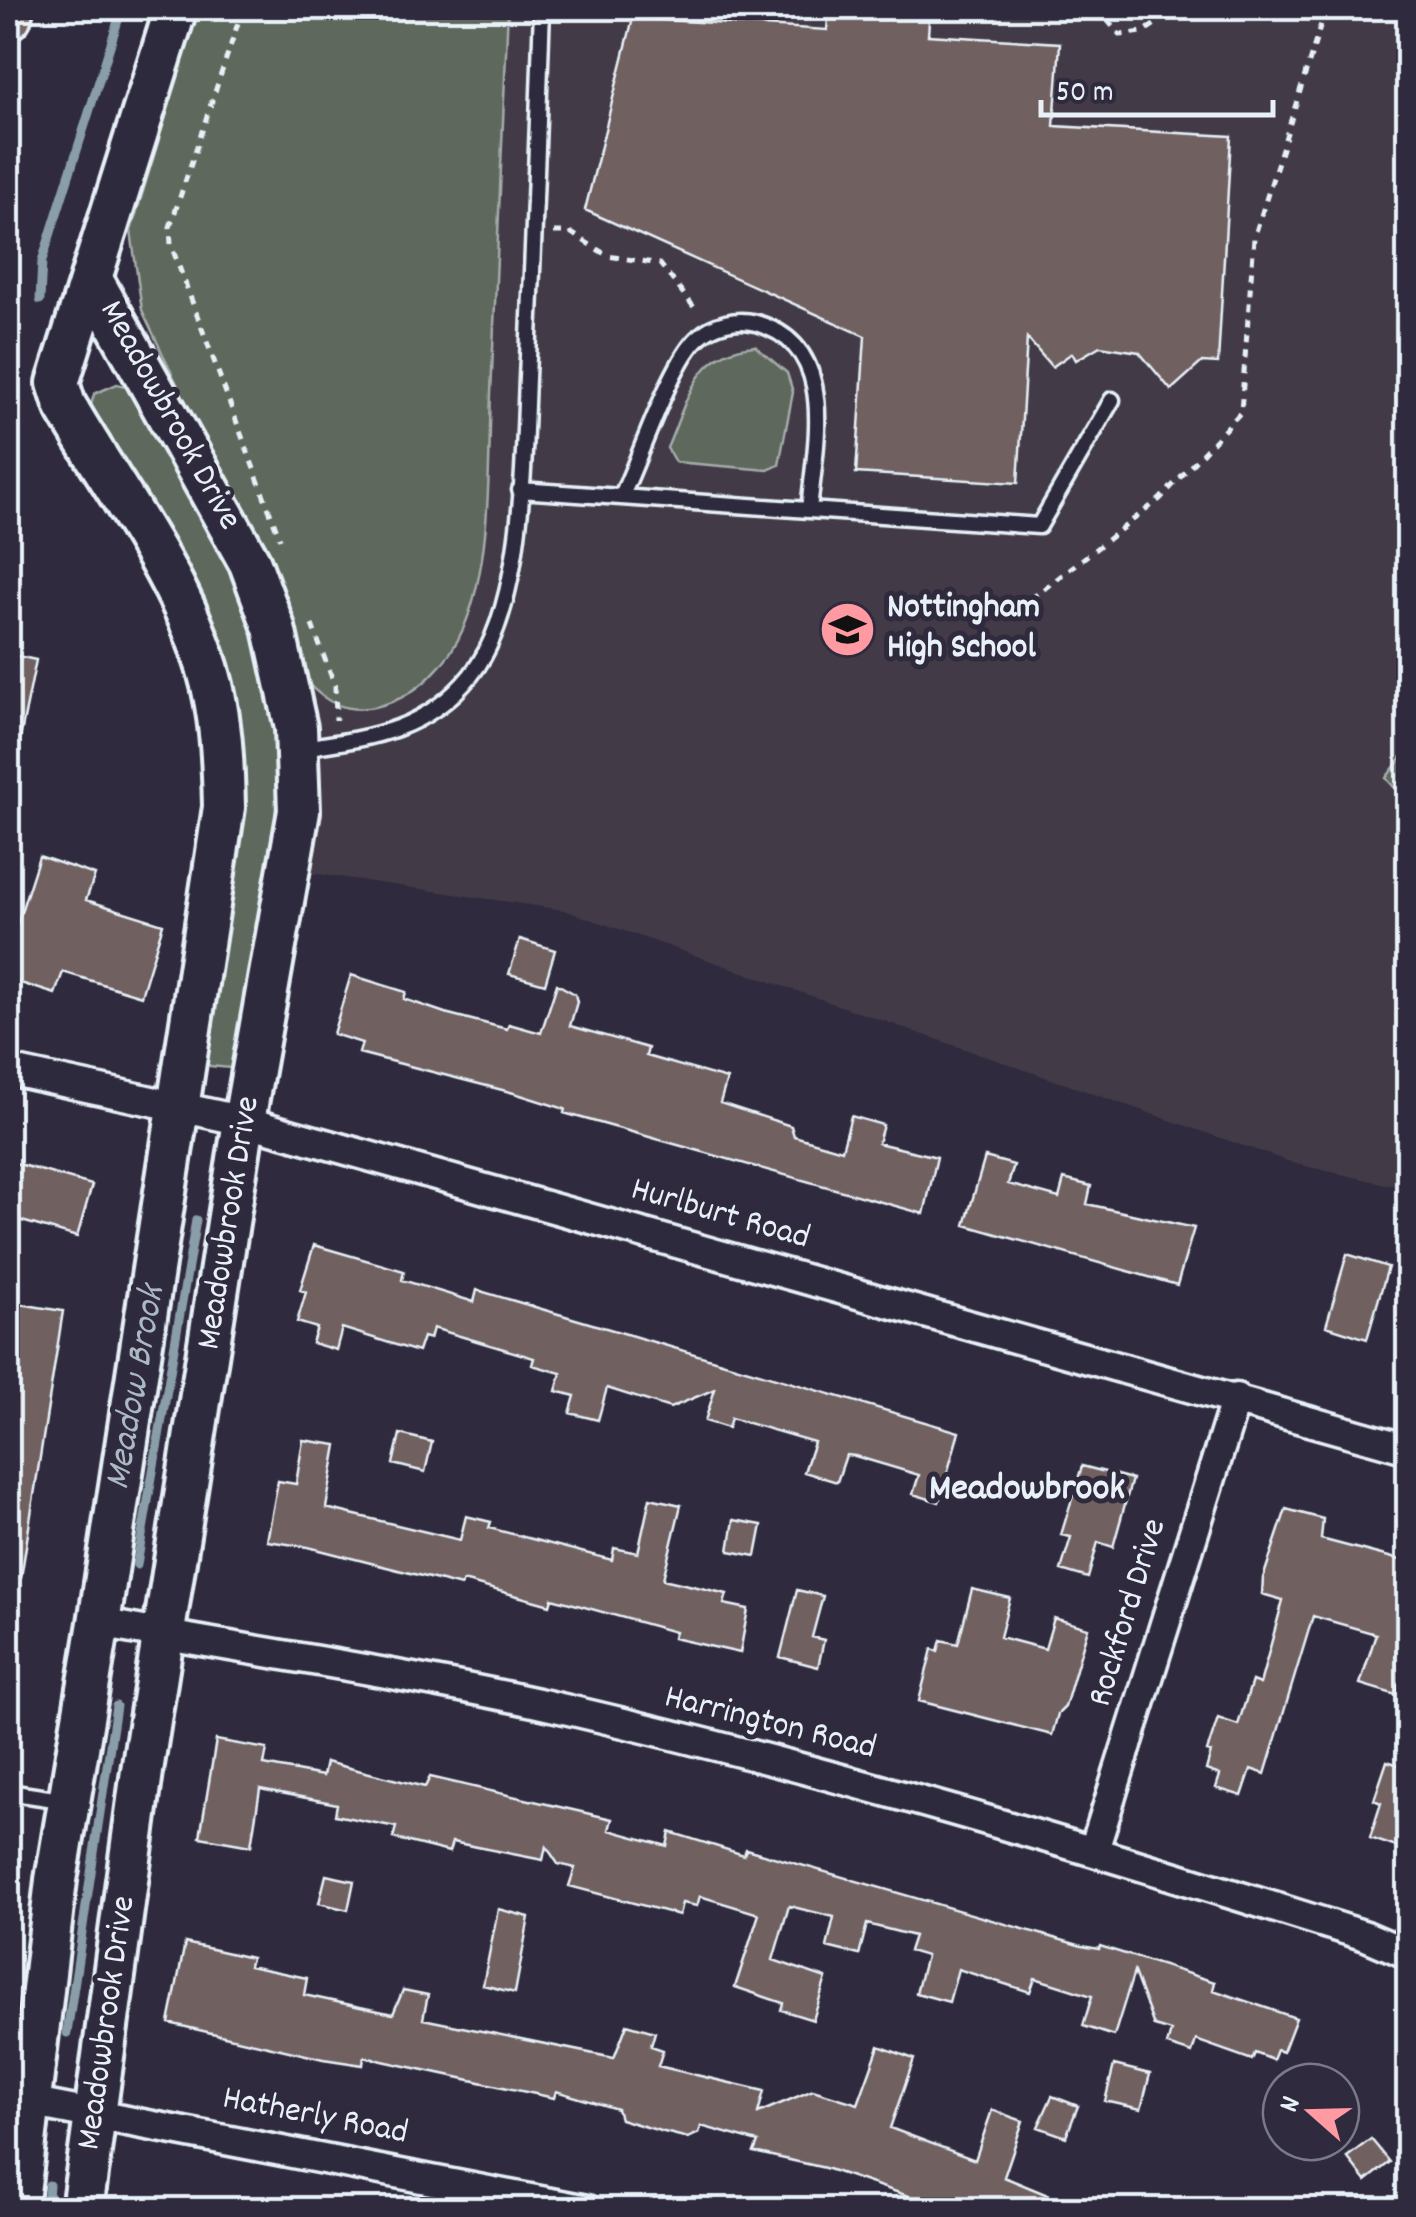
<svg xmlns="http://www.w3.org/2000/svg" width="1416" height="2217" font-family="Dekko,sans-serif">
<rect width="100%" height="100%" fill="#2f2a3d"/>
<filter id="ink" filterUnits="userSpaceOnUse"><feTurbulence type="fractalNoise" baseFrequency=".01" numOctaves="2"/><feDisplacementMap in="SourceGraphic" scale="20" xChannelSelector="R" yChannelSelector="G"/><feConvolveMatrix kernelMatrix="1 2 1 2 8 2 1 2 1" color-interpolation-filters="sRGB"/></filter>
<g filter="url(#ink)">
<path fill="#423a47" d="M199 8H1408V1189L1296 1164 564 910 311 873 320 745 306 681 269 577 142 310 131 231Z"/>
<path fill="#5f685b" stroke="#a4acaa" stroke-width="2.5" d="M199 8H508C502 136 497 265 491 394 488 465 492 561 464 627 449 663 418 696 379 706 348 714 326 704 306 681L219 473 142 310 131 231Z
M755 346 787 373 793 392 779 465 768 470 675 462 667 448C688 400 695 350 755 346Z
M117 384 133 388C166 448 204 507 234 568 313 730 265 894 237 1061L230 1068 210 1066 204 1061 236 765 89 413 94 394Z
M1408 749V803L1386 778Z"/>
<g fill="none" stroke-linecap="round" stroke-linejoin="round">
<path stroke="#8a9ea9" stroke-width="9" d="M40 300 42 261 122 8
M137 1565 196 1220
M67 2033 116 1706
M47 2210 49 2185"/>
</g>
<path fill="#70615e" stroke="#e8f1f8" stroke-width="2.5" d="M829 8H930L928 35 1060 43 1054 126 1231 136 1218 363 1202 362 1171 390 1139 352 1100 346 1076 360 1072 353 1052 367 1027 338 1018 483 856 473 865 336 585 210 633 18 827 30Z
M8 654 36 660 19 744 8 743Z
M39 856 95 875 86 900 163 924 141 996 63 972 55 994 8 979V952Z
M520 939 555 950 545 984 509 974Z
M351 975 406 992 404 999 445 1013 507 1029 509 1024 541 1033 557 984 575 994 577 1002 570 1026 648 1048 646 1056 727 1079 720 1103 791 1126 794 1136 842 1150 851 1116 883 1125 878 1143 937 1157 924 1214 564 1113 565 1109 514 1093 359 1053 362 1043 333 1034Z
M985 1157 1014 1165 1008 1184 1059 1198 1064 1179 1091 1186 1087 1204 1194 1228 1177 1285 965 1225Z
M8 1161 92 1185 77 1237 8 1217Z
M314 1245 404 1271 402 1280 474 1302 477 1290 959 1432 939 1502 913 1494 919 1475 855 1456 846 1455 837 1482 804 1472 814 1442 731 1418 728 1428 705 1421 715 1389 670 1408 607 1388 598 1420 570 1413 575 1396 556 1391 561 1373 532 1365 534 1358 433 1328 430 1339 423 1337 418 1352 342 1328 336 1350 312 1343 317 1328 297 1322 306 1292 300 1290Z
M1347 1254 1388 1267 1367 1339 1326 1326Z
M8 1302 63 1311 21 1578 8 1577Z
M400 1434 432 1442 425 1472 393 1464Z
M303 1440 337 1445 326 1508 460 1540 466 1516 491 1522 489 1528 612 1560 614 1548 638 1553 650 1498 681 1505 663 1579 727 1594 724 1604 748 1609 740 1653 673 1638 675 1632 552 1598 550 1605 463 1581 461 1586 308 1547 267 1541 278 1481 296 1484Z
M1082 1466 1132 1479 1113 1547 1098 1542 1088 1578 1061 1570 1071 1537 1061 1535Z
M1286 1509 1323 1519 1321 1539 1408 1562V1613L1396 1657 1406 1660 1396 1695 1360 1684 1376 1634 1313 1616 1265 1774 1251 1769 1242 1796 1216 1788 1220 1775 1206 1770 1211 1752 1207 1751 1218 1718 1238 1725 1252 1681 1260 1684 1283 1600 1262 1594 1263 1578Z
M734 1520 762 1525 756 1556 729 1551Z
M972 1589 1010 1598 1000 1637 1045 1649 1054 1618 1088 1628 1065 1707 1058 1714 1052 1735 919 1701 932 1649 938 1651 941 1640 958 1644Z
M797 1590 823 1596 812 1637 824 1640 818 1667 780 1657Z
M216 1740 267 1749 264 1765 323 1776 326 1762 425 1787 430 1777 612 1819 609 1830 667 1846 670 1832 744 1855 746 1849 1082 1946 1099 1949 1100 1946 1215 1982 1213 1990 1296 2018 1283 2052 1277 2050 1273 2060 1255 2053 1252 2060 1196 2040 1192 2053 1167 2045 1171 2031 1154 2026 1134 1972 1114 2036 1083 2026 1092 1996 1035 1978 1030 1992 958 1969 949 2002 916 1993 926 1956 909 1951 914 1936 867 1924 859 1955 827 1947 834 1917 789 1906 773 1960 826 1978 813 2020 781 2010 783 2003 735 1987 759 1914 700 1896 697 1906 682 1903 679 1915 569 1886 575 1868 558 1864 546 1846 543 1860 452 1842 449 1852 393 1838 396 1827 335 1815 337 1804 260 1789 251 1846 200 1837Z
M1387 1761 1408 1768V1851L1370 1838 1381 1803 1374 1800Z
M326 1875 354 1881 348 1910 319 1903Z
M498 1909 529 1917 515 1993 483 1985Z
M185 1943 251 1958 249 1966 307 1978 304 1995 393 2014 403 1990 428 1995 423 2019 614 2058 627 2024 655 2032 651 2046 663 2050 658 2066 764 2091 758 2113 813 2090 858 2104 879 2046 914 2059 890 2128 975 2160 992 2110 1023 2121 1004 2177 1084 2210H950L825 2168 754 2152 758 2142 701 2126 699 2133 688 2138 660 2131 620 2119 617 2109 556 2091 554 2098 364 2057 363 2065 323 2059 169 2023Z
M1114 2065 1150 2074 1141 2109 1105 2101Z
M1052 2096 1078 2106 1066 2137 1038 2127Z
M1371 2139 1390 2162 1366 2181 1347 2157Z"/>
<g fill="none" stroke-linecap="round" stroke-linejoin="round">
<defs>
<path id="lane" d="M520 490 1039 526 1112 400
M621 497C640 459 671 361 699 337 714 323 737 318 756 323 840 346 815 444 809 510
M302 748C369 738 425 732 471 675 527 606 523 444 528 357 534 240 538 124 542 8
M8 1792 68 1801"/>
<path id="street" d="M8 1070 244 1121 1408 1449
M99 1623C245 1650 393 1671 538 1703 818 1766 1093 1850 1366 1936L1408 1954
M1094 1850 1236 1398
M29 2102 587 2210"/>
<path id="secondary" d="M17 2210 56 1880 99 1623 224 807C223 761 221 714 208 670 180 575 114 490 65 405L58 383 176 8
M82 2210 142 1771 244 1121 299 811 296 728 274 628 250 563 91 278"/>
<path id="primary" d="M8 16 10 8"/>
</defs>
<use href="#lane" stroke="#e8f1f8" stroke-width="21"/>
<use href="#street" stroke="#e8f1f8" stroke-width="35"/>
<use href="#secondary" stroke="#e8f1f8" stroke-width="48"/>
<use href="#primary" stroke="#e8f1f8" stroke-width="52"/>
<path stroke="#e8f1f8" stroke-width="5" stroke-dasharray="8 8" stroke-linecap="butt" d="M243 8 170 227 171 245 280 539
M1097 8 1120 35 1143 32 1180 8
M554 232H570L608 256 660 264 697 311
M1031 599 1160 499 1241 412 1254 238 1326 8
M312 625 335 686 336 720"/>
<use href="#lane" stroke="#2f2a3d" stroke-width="14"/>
<use href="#street" stroke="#2f2a3d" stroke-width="28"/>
<use href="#secondary" stroke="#2f2a3d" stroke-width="40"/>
<use href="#primary" stroke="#776864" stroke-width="45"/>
</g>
</g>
<defs>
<symbol id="school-disc" viewBox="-11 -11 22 22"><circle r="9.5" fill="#ff9aa2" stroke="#2f2a3d"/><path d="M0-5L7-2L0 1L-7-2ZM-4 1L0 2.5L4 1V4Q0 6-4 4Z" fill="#111"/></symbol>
</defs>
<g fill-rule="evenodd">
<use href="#school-disc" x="816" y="598" width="63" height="63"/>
</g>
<g text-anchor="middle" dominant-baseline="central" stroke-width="10" stroke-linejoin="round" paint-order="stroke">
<g font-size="35" fill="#e8f1f8" stroke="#2f2a3d">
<text transform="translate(169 416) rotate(61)">Meadowbrook Drive</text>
<text transform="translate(720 1215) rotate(16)">Hurlburt Road</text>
<text transform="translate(230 1223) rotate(-81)">Meadowbrook Drive</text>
<text transform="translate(1129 1613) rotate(-73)">Rockford Drive</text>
<text transform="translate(770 1724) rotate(14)">Harrington Road</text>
<text transform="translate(108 2023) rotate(-82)">Meadowbrook Drive</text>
<text transform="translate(315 2117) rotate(11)">Hatherly Road</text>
</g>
<g font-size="35" font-weight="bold" fill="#e8f1f8" stroke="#2f2a3d" text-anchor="start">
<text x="887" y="609">Nottingham<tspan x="887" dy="40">High School</tspan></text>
</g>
<g font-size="38" font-style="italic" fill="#aab9c3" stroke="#2f2a3d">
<text transform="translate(137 1388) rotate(-80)">Meadow Brook</text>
</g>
<g font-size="38" font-weight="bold" fill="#e8f1f8" stroke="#2f2a3d">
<text x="1027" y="1490">Meadowbrook</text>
</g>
</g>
<rect width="1416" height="2217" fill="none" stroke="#2f2a3d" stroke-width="40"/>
<rect x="20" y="20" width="1376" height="2177" fill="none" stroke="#e8f1f8" stroke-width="4" filter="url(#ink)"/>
<g transform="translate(1311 2112) rotate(290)"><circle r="48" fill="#2f2a3d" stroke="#797a88" stroke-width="2.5"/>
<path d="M0-8L18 38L0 25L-18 38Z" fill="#ff9aa2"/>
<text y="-15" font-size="28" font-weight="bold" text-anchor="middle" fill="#e8f1f8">N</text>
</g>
<path d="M1041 100v15h232v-15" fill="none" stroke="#e8f1f8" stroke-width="5"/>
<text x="1056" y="100" font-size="30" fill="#e8f1f8" stroke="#2f2a3d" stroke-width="8" paint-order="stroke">50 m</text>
</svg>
